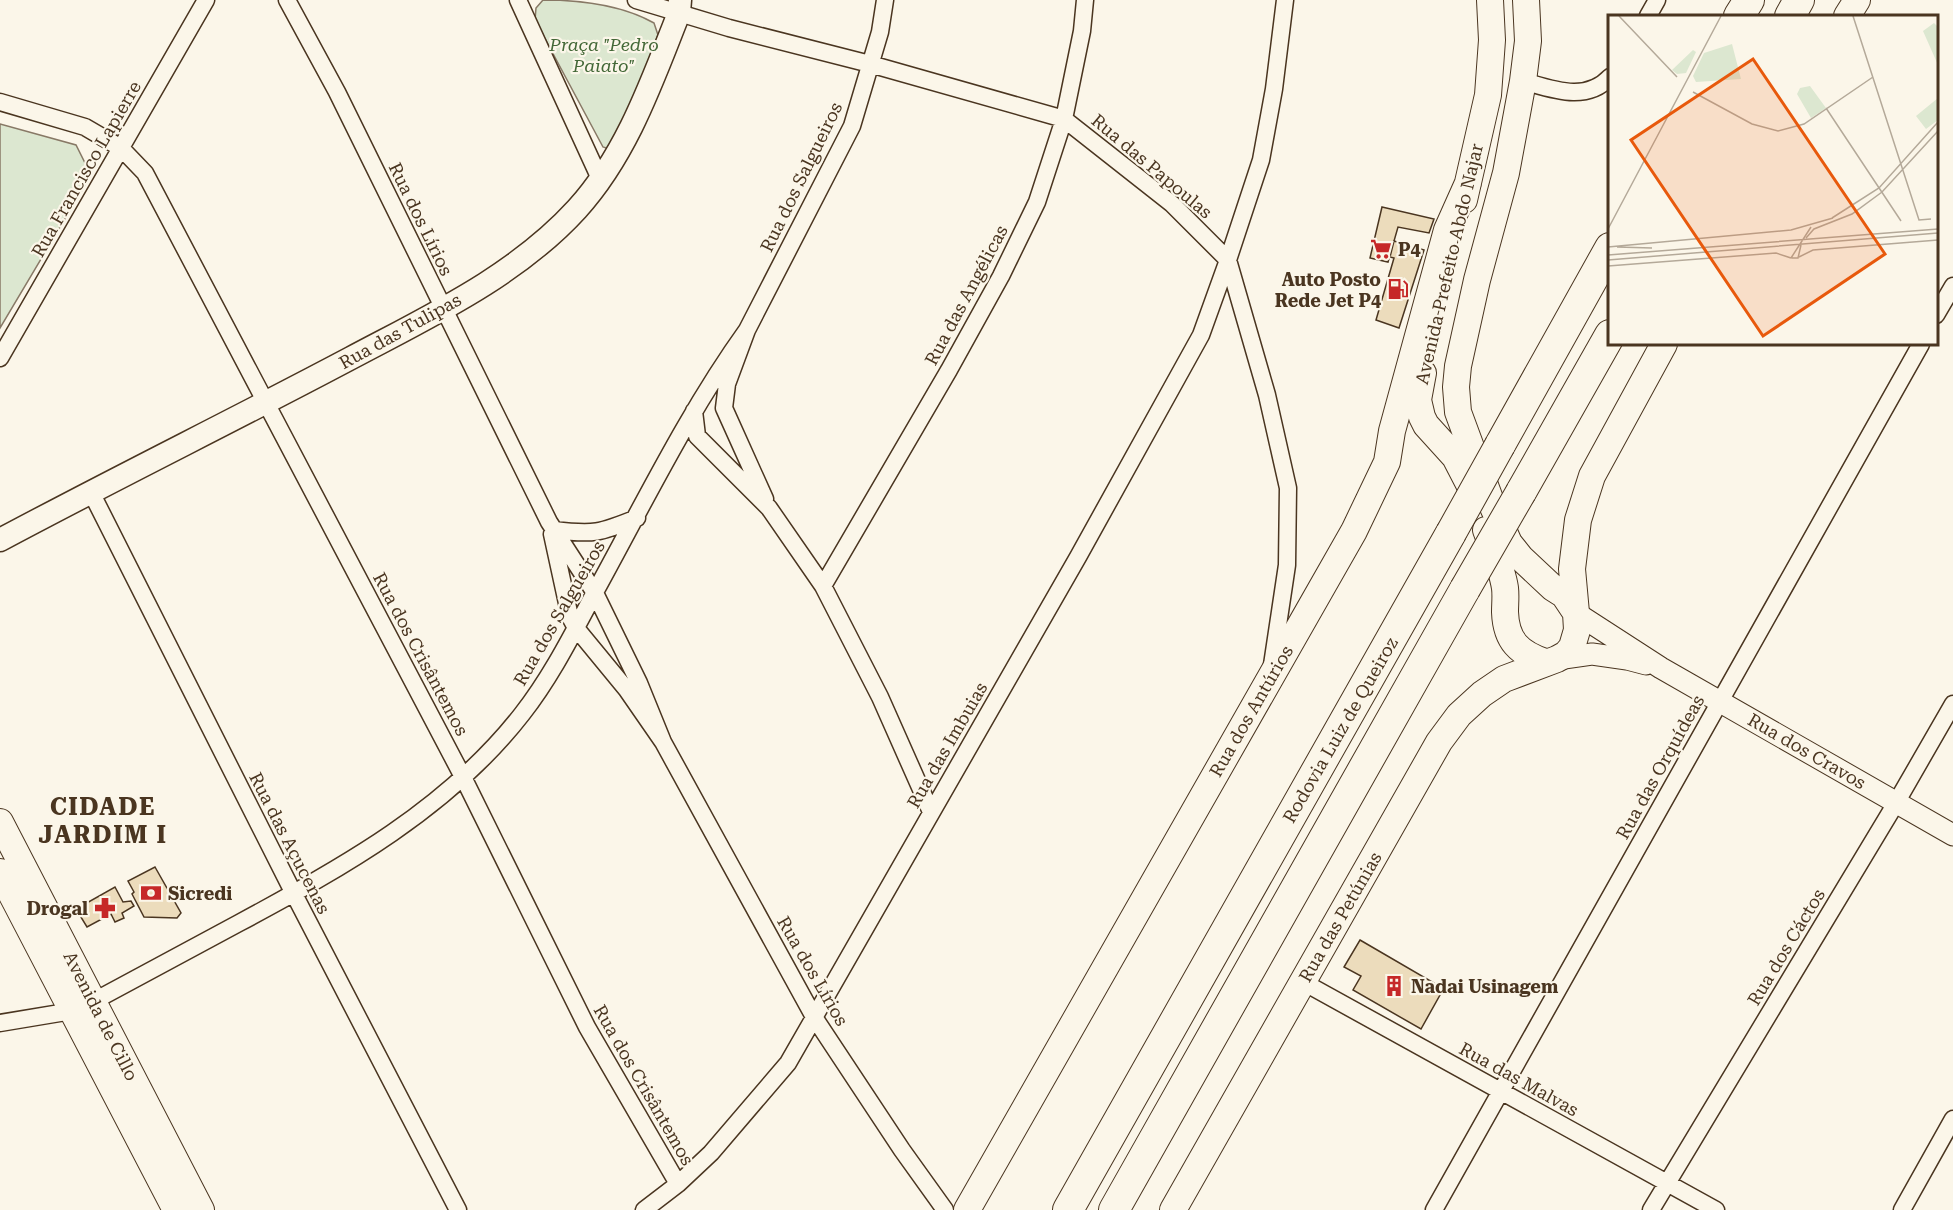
<svg xmlns="http://www.w3.org/2000/svg" width="1953" height="1210" font-family="'Roboto Serif',serif">
<rect width="100%" height="100%" fill="#fbf6e9"/>
<path fill="#dce7d0" stroke="#887966" stroke-width="1.5" d="M543 0C580 0 622 5 654 23L658 35 616 147 612 150 603 147 535 20 536 8Z
M0 124 76 145 91 175 0 328Z"/>
<path fill="#ecdcbc" stroke="#4a3520" stroke-width="1.5" d="M1382 207 1434 219 1429 233 1398 227 1388 262 1370 258Z
M1394 241 1424 250 1399 328 1376 320 1394 258 1390 257Z
M155 867 181 913 177 918 144 917 132 894 134 892 128 881Z
M115 887 123 902 131 901 134 906 122 913 124 918 115 922 111 914 87 927 76 909Z
M1360 940 1434 983 1431 989 1440 995 1421 1029 1353 990 1361 976 1344 967Z"/>
<g fill="none" stroke-linecap="round" stroke-linejoin="round">
<defs>
<path id="minor" d="M287 0 337 92 549 522 595 593 639 683 663 742
M518 0 600 179
M636 0 729 28 870 64 1064 119 1172 204 1228 260 1267 395 1288 488 1287 565 1272 665
M1648 16 1657 0
M1523 81C1552 89 1586 103 1610 77
M0 102 85 127 121 148 145 173 463 777 587 1027 678 1184
M1936 315 1953 286
M0 358 206 0
M724 408 727 384 747 330 852 126 880 32 885 0
M724 408 765 499
M694 411 697 436 769 508 823 586 880 697 931 812
M91 492 294 894 458 1210
M554 530C594 535 600 533 637 518
M552 534 570 617 576 628 627 690 663 742 814 1017 902 1150 945 1210
M823 586 949 370 1001 276 1037 202 1064 119 1082 31 1085 0
M1303 982 1716 1210
M0 1023 72 1011 94 1001C142 975 191 949 239 923 342 868 449 808 522 714 551 677 572 635 594 594 643 505 688 412 747 330
M644 1210 678 1184 711 1153 788 1063 1078 557 1201 335 1228 260 1261 160 1274 89 1285 0
M1434 1210 1921 344
M1651 1210 1896 803 1953 704
M1902 1210 1953 1119"/>
<path id="tertiary" d="M1576 613 1661 668 1953 835
M1557 659 1592 654 1627 659 1646 664"/>
<path id="secondary" d="M0 540C116 478 234 420 351 358 430 316 516 276 577 209 627 154 652 81 679 13L680 0"/>
<path id="primary" d="M1847 16 1857 0
M1464 200 1488 95 1492 40 1490 0
M1423 373 1418 400 1422 417 1426 425 1455 457 1469 484
M1486 530C1493 549 1502 568 1505 588 1506 596 1505 604 1505 612 1506 641 1519 653 1545 662
M1576 613 1572 569 1578 520 1592 476 1664 344
M0 822 201 1210
M0 872 176 1210
M967 1210 1354 531 1387 462 1392 431 1447 230 1468 183
M1173 1210 1439 742 1459 715 1482 694 1504 679 1557 659 1566 654 1572 647 1577 630 1576 613 1564 595 1553 588 1521 558 1509 543 1493 507 1458 412 1456 387 1458 366 1477 280 1506 173 1523 81 1528 41 1526 0"/>
<path id="motorway" d="M1739 16 1749 0
M1790 16 1799 0
M1500 445 1610 248
M1521 492 1610 335
M1068 1210 1451 533
M1114 1210 1465 589"/>
</defs>
<use href="#minor" stroke="#4a3520" stroke-width="19"/>
<use href="#tertiary" stroke="#4a3520" stroke-width="23"/>
<use href="#secondary" stroke="#4a3520" stroke-width="25"/>
<use href="#primary" stroke="#4a3520" stroke-width="28"/>
<use href="#motorway" stroke="#4a3520" stroke-width="32"/>
<use href="#minor" stroke="#fbf6e9" stroke-width="16"/>
<use href="#tertiary" stroke="#fbf6e9" stroke-width="21"/>
<use href="#secondary" stroke="#fbf6e9" stroke-width="22"/>
<use href="#primary" stroke="#fbf6e9" stroke-width="26"/>
<use href="#motorway" stroke="#fbf6e9" stroke-width="30"/>
<defs>
<path id="motorway-bridge" d="M1451 533 1500 445
M1465 589 1521 492"/>
</defs>
<use href="#motorway-bridge" stroke="#4a3520" stroke-width="32" stroke-linecap="butt"/>
<use href="#motorway-bridge" stroke="#fbf6e9" stroke-width="30"/>
</g>
<defs>
<symbol id="supermarket-bare" viewBox="-9 -9 18 18"><path d="M-6-5.5h2.5l.6 2H6L4.5 2H-2.5L-4.4-4H-6ZM-1.5 3.2a1.3 1.3 0 1 0 .1 0ZM3 3.2a1.3 1.3 0 1 0 .1 0Z" fill="#c62828" stroke="#fbf6e9" stroke-width="2.5" paint-order="stroke"/></symbol>
<symbol id="fuel-bare" viewBox="-9 -9 18 18"><path d="M-5.5-6h7V0h2V4h1.3V-2.5L3-4.5l.8-.8L6-3V5H2.5V1h-1V6h-7ZM-4.2-4.7v3.2H.2V-4.7Z" fill="#c62828" stroke="#fbf6e9" stroke-width="2.5" paint-order="stroke"/></symbol>
<symbol id="bank-bare" viewBox="-9 -9 18 18"><path d="M-6-4H6V4H-6ZM0-2.3a2.3 2.3 0 1 0 0 4.6a2.3 2.3 0 1 0 0-4.6Z" fill="#c62828" stroke="#fbf6e9" stroke-width="2.5" paint-order="stroke"/></symbol>
<symbol id="pharmacy-bare" viewBox="-9 -9 18 18"><path d="M-2-6h4v4h4v4h-4v4h-4v-4h-4v-4h4Z" fill="#c62828" stroke="#fbf6e9" stroke-width="2.5" paint-order="stroke"/></symbol>
<symbol id="building-bare" viewBox="-9 -9 18 18"><path d="M-4-6H4V6H1V3H-1V6H-4ZM-2.5-4.3h1.7v1.8h-1.7ZM.8-4.3h1.7v1.8H.8ZM-2.5-1h1.7V.8h-1.7ZM.8-1h1.7V.8H.8Z" fill="#c62828" stroke="#fbf6e9" stroke-width="2.5" paint-order="stroke"/></symbol>
</defs>
<g fill-rule="evenodd">
<use href="#supermarket-bare" x="1366" y="234" width="30" height="30"/>
<use href="#fuel-bare" x="1383" y="274" width="30" height="30"/>
<use href="#bank-bare" x="136" y="878" width="30" height="30"/>
<use href="#pharmacy-bare" x="90" y="893" width="30" height="30"/>
<use href="#building-bare" x="1379" y="971" width="30" height="30"/>
</g>
<g text-anchor="middle" dominant-baseline="central" stroke-width="4.5" stroke-linejoin="round" paint-order="stroke">
<g font-size="18" font-style="italic" fill="#436837" stroke="#fbf6e9">
<text x="604" y="44">Praça "Pedro<tspan x="604" dy="21">Paiato"</tspan></text>
</g>
<g font-size="18" fill="#4a3520" stroke="#fbf6e9">
<text transform="translate(1152 166) rotate(40)">Rua das Papoulas</text>
<text transform="translate(86 169) rotate(-60)">Rua Francisco Lapierre</text>
<text transform="translate(801 177) rotate(-64)">Rua dos Salgueiros</text>
<text transform="translate(421 219) rotate(64)">Rua dos Lírios</text>
<text transform="translate(1449 264) rotate(-77)">Avenida Prefeito Abdo Najar</text>
<text transform="translate(966 295) rotate(-62)">Rua das Angélicas</text>
<text transform="translate(400 331) rotate(-29)">Rua das Tulipas</text>
<text transform="translate(559 613) rotate(-60)">Rua dos Salgueiros</text>
<text transform="translate(421 654) rotate(62)">Rua dos Crisântemos</text>
<text transform="translate(1251 711) rotate(-60)">Rua dos Antúrios</text>
<text transform="translate(1340 730) rotate(-60)">Rodovia Luiz de Queiroz</text>
<text transform="translate(947 745) rotate(-60)">Rua das Imbuias</text>
<text transform="translate(1807 751) rotate(30)">Rua dos Cravos</text>
<text transform="translate(1660 767) rotate(-61)">Rua das Orquídeas</text>
<text transform="translate(290 843) rotate(63)">Rua das Açucenas</text>
<text transform="translate(1340 917) rotate(-60)">Rua das Petúnias</text>
<text transform="translate(1786 947) rotate(-59)">Rua dos Cáctos</text>
<text transform="translate(813 971) rotate(60)">Rua dos Lírios</text>
<text transform="translate(101 1016) rotate(63)">Avenida de Cillo</text>
<text transform="translate(1519 1079) rotate(29)">Rua das Malvas</text>
<text transform="translate(644 1085) rotate(60)">Rua dos Crisântemos</text>
</g>
<g font-size="18" font-weight="bold" fill="#4a3520" stroke="#fbf6e9" text-anchor="start">
<text x="1398" y="249">P4</text>
<text x="1381" y="279" text-anchor="end">Auto Posto<tspan x="1381" dy="21">Rede Jet P4</tspan></text>
<text x="168" y="893">Sicredi</text>
<text x="88" y="908" text-anchor="end">Drogal</text>
<text x="1411" y="986">Nadai Usinagem</text>
</g>
<g font-size="24" font-weight="bold" letter-spacing="1.5" fill="#4a3520" stroke="#fbf6e9">
<text x="103" y="807">CIDADE<tspan x="103" dy="28">JARDIM I</tspan></text>
</g>
</g>
<g transform="translate(1608 15)">
<rect width="330" height="330" fill="#fbf6e9"/>
<path d="M326 8 330 12V50L315 16ZM124 29 133 64 88 67 85 61 96 38ZM85 35 88 37 78 58 69 59 64 55ZM202 71 218 93 203 103 189 79 192 73ZM330 83V105L318 114 308 101Z" fill="#dce7d0"/>
<path fill="none" stroke="#b4a999" stroke-width="1.5" d="M11 1 69 62M245 1 311 205 323 204M85 77 144 109 170 116 196 109 265 62M218 93 293 206M224 203 271 173 330 107M0 214 113 1M198 223 206 214 244 199 274 177 330 116M0 232 183 215 225 203M9 232 44 233M0 240 330 214M191 242 205 235 330 225M183 243 203 212M183 243H190L193 230M0 245 330 218M0 251 168 238 183 243"/>
<path fill="#e8590c" fill-opacity="0.15" stroke="#e8590c" stroke-width="3" d="M145 44 277 239 155 321 23 125Z"/>
<rect width="330" height="330" fill="none" stroke="#4a3520" stroke-width="3"/>
</g>
</svg>
